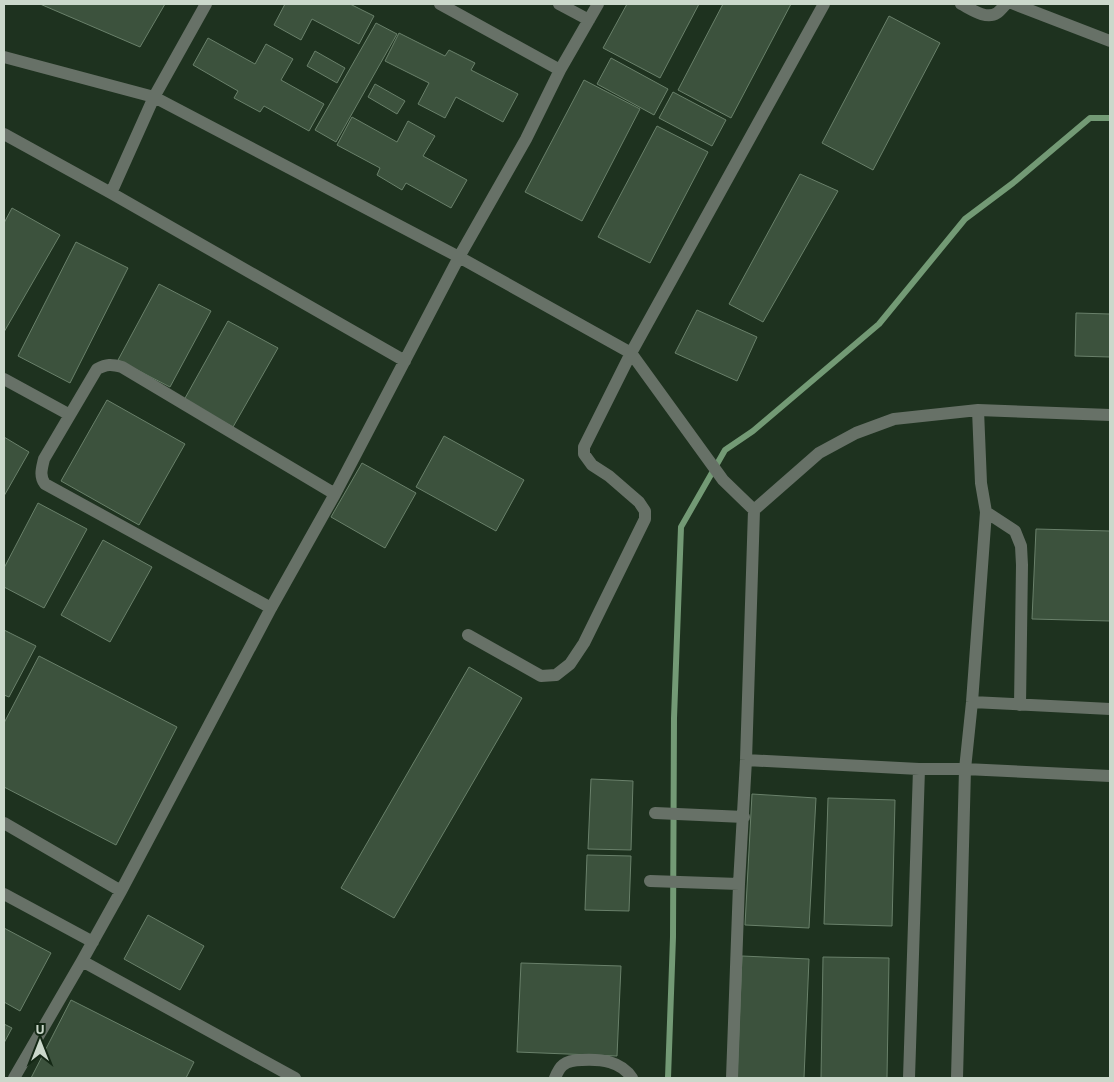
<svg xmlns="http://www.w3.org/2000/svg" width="1114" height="1082" font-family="'Titillium Web',sans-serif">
<rect width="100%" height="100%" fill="#1e321f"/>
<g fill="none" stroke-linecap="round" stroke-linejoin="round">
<path stroke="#739a75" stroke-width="6" d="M668 1078 673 937 674 718 681 527 725 450 753 431 879 324 965 219 1013 183 1090 118H1110"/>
</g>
<path fill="#3c523d" stroke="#69806a" d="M40 4H165L140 47Z
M284 4H350L374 16 359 44 312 19 301 40 274 25 285 4Z
M627 4H699L660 78 603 48Z
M723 4H791L731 118 678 90Z
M889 16 940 43 873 170 822 143Z
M376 23 397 34 336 142 315 130Z
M399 33 445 56 449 50 475 63 471 70 518 94 503 122 456 97 445 118 418 104 429 83 385 61Z
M208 38 255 64 266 44 293 59 281 80 324 104 309 131 264 106 260 112 234 98 238 91 193 65Z
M315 51 345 68 337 83 307 66Z
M611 58 668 89 654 115 597 84Z
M584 80 640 109 582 221 525 192Z
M375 84 405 101 397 114 368 97Z
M673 92 726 120 712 146 659 118Z
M352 117 397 142 408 121 435 136 423 156 467 180 451 208 406 183 402 190 377 175 380 168 337 145Z
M657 126 708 152 650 263 598 237Z
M800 174 838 191 763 322 729 304Z
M12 208 60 235 4 332V223Z
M76 242 128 268 70 383 18 356Z
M159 284 211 311 170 387 118 360Z
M697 310 757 337 737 381 675 353Z
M1076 313 1110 314V357L1075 356Z
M228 321 278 348 233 427 184 400Z
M107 400 185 444 139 525 61 481Z
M444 436 524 480 496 531 416 487Z
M4 437 29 452 4 496Z
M362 463 416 493 385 548 331 517Z
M38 503 87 529 44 608 4 587V568Z
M1036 529 1110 531V621L1032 619Z
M103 540 152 567 110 642 61 615Z
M4 630 36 646 9 697 4 695Z
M39 656 177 727 116 845 4 787V723Z
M469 667 522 698 394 918 341 888Z
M591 779 633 781 631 850 588 849Z
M752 794 816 798 809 928 745 925Z
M828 798 895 800 892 926 824 924Z
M587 855 631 856 629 911 585 910Z
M148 915 204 946 180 990 124 959Z
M4 928 51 953 20 1011 4 1002Z
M742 956 809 959 804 1078H737Z
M823 957 889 958 887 1078H821Z
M521 963 621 966 617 1056 517 1052Z
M71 1000 194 1062 186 1078H31Z
M4 1024 12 1028 4 1043Z"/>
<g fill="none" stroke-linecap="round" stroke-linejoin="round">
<path stroke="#677167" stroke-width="12" d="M440 4 560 70
M559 4 589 20
M961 4C971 9 986 20 997 13 1000 11 1003 7 1006 4
M1014 4 1110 41
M4 57 154 97 459 257 631 353 723 480 754 510 746 760 739 884 732 1078
M4 134 111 193 405 361
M111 193 154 97 206 4
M4 379 70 415
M754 510 819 453 856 433 894 419 978 410 1110 415
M986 512 1015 531 1021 546 1022 565 1020 705
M271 608 45 484C39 476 42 468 44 459L97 369C107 364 111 364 122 367L335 494
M468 635 541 676 556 675 570 664 584 643 645 519V511L639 502 609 476 592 465 584 454V447L631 353 824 4
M972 702 1110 709
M746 760 919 769H965L1110 776
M655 813 744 817
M4 823 121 891
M650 881 739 884
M4 894 93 942
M82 961 295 1078
M14 1078 82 961 121 891 271 608 335 494 459 257 526 139 560 70 598 4
M555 1078C557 1073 559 1068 563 1065 568 1061 576 1060 582 1060 601 1059 621 1061 632 1078
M909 1078 919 769
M957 1078 965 769 972 702 986 512 981 483 978 410"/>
</g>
<rect width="1114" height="1082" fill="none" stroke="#cbd8cb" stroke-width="10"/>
<g transform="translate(40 1042)" stroke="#142815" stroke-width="4" paint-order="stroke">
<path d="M0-4L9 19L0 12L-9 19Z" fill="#cbd8cb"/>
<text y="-8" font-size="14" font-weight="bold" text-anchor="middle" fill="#cbd8cb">U</text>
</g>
</svg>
